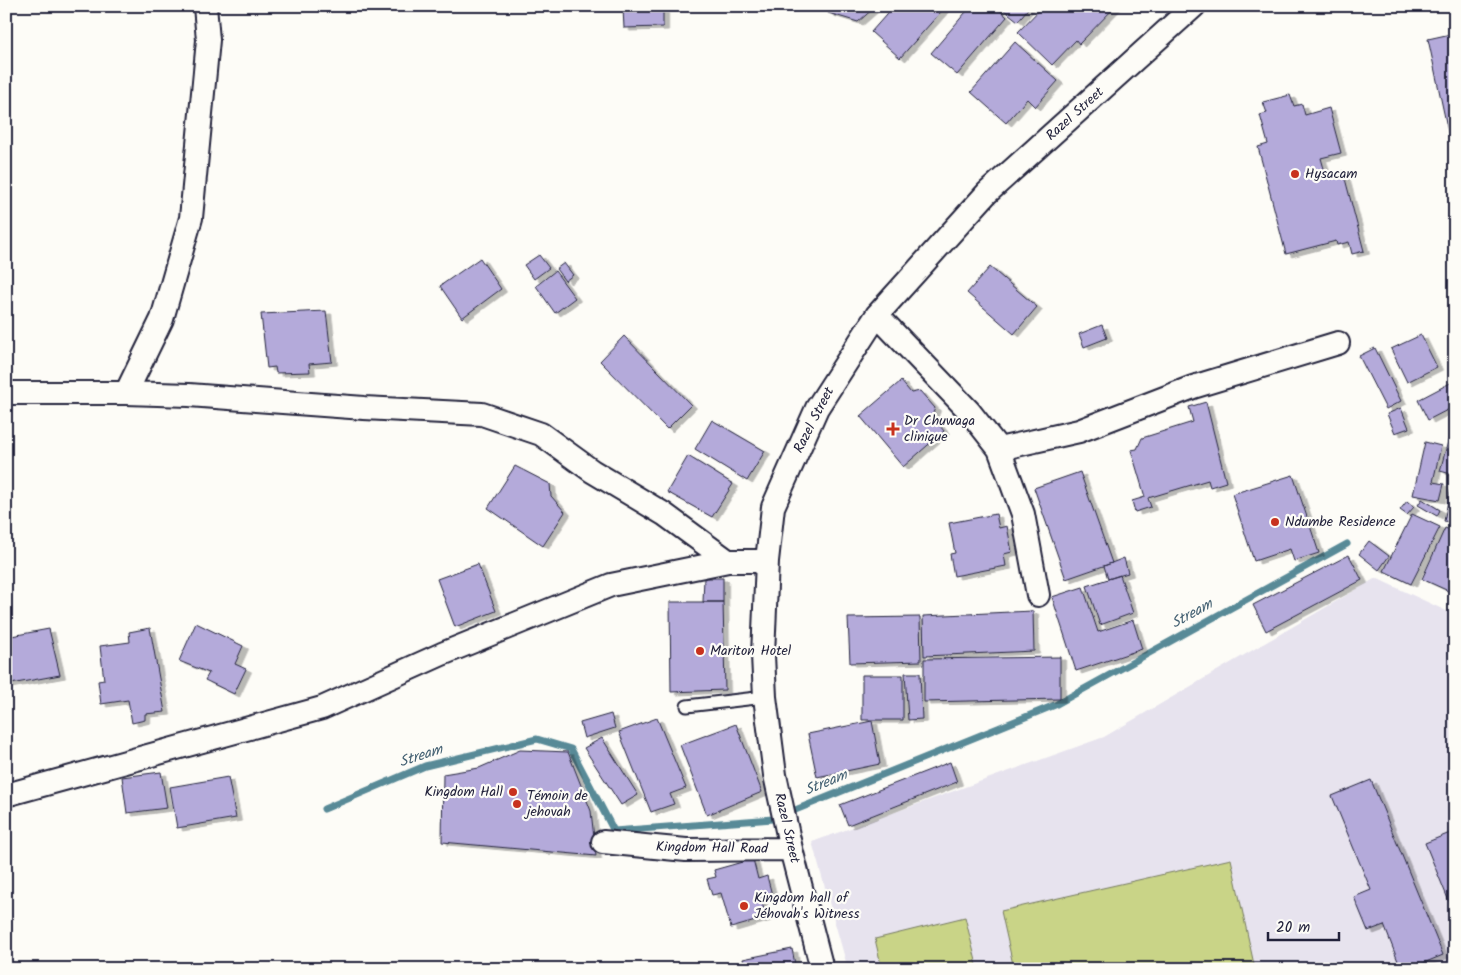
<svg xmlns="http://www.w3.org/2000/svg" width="1461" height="975" font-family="Kalam,sans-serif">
<defs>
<filter id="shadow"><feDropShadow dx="5.5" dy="3" stdDeviation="0" flood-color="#0004"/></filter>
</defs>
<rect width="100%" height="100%" fill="#fdfcf7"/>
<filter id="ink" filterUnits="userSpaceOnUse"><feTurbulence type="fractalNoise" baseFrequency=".02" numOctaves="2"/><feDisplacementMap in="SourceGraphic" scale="10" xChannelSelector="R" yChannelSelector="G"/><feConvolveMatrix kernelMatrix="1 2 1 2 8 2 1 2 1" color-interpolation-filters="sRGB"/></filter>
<g filter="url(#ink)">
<path fill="#e7e3ee" d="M1376 578 1455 615V969H848L812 842 1104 737Z"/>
<path fill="#c9d487" stroke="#767b61" d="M1231 859 1255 969H1014L1001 911Z
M965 917 978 969H882L875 939Z"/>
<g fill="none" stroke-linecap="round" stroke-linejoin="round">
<path stroke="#598a97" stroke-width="7" d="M324 809 425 766 537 739 571 749 614 831 773 819 1055 705 1347 544"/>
</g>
<path fill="#b4aada" stroke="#22223b" filter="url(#shadow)" d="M825 6H873L874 8 858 22 828 13Z
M894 6H946L900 58 871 32Z
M971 6H995L1007 17 957 75 931 53Z
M999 6H1030L1018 21Z
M1043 6H1116L1079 44 1076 40 1052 65 1018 32Z
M663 7V27L624 28 623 9Z
M1455 33V140L1450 141 1428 39Z
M1015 42 1058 81 1035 107 1027 99 1006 123 971 92Z
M1290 95 1294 106 1302 104 1305 115 1329 108 1341 153 1321 158 1326 176 1343 171 1364 251 1352 254 1349 242 1337 245 1336 241 1286 254 1258 147 1268 144 1260 115 1267 113 1263 102Z
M539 255 549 268 534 279 524 265Z
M480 258 501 289 462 318 440 286Z
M564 263 573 275 565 281 556 269Z
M990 267 1037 307 1014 334 967 293Z
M555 271 575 298 555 313 536 286Z
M326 311 332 362 309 364 310 372 276 373 275 367 267 368 261 314Z
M1102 325 1107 338 1084 347 1079 334Z
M1421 335 1437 367 1407 382 1391 349Z
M624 336 691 405 667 429 600 361Z
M1375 348 1401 401 1386 409 1359 356Z
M901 381 911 393 920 391 935 408 932 416 944 431 903 467 860 416Z
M1454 381 1455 406 1428 420 1418 400Z
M1206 402 1226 482 1210 487 1208 480 1148 498 1151 507 1135 512 1132 501 1145 497 1131 450 1137 449 1142 438 1193 422 1189 407Z
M1401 408 1409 428 1395 433 1387 414Z
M712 420 765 451 747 481 695 449Z
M1451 430 1455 431V475L1440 471Z
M1425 442 1441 446 1433 482 1444 484 1440 500 1413 495Z
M688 456 733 484 712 517 667 492Z
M515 466 550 484 551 496 565 512 543 546 488 508Z
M1080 472 1112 563 1066 579 1034 488Z
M1293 475 1319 553 1294 561 1290 549 1254 561 1232 494Z
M1453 478H1455V523L1444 521Z
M1422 499 1440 510 1437 516 1418 505Z
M1407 501 1414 507 1407 515 1400 510Z
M996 514 999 528 1007 526 1012 552 1004 554 1006 566 954 576 950 554 955 553 949 523Z
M1412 514 1440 527 1411 584 1384 571Z
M1445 528 1455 532V594L1422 579Z
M1369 541 1389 556 1379 570 1359 554Z
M1349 555 1362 580 1266 631 1253 605Z
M1124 558 1128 573 1108 579 1104 566Z
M478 564 496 611 455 627 437 579Z
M1120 575 1133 613 1100 625 1087 586Z
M704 578H723V602H703Z
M1083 587 1098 632 1133 620 1142 649 1076 671 1052 597Z
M670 602H723L725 690 671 692Z
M1033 611 1034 651 924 656 923 616Z
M920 617 921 661 850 663 848 618Z
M196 623 243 646 235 664 246 669 234 694 205 680 209 673 179 661Z
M150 628 165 712 145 714V720L132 723 128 700 101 704 98 681 104 680 100 646 130 642 129 632Z
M49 629 60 675 11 684 6 661V637Z
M1060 657V699L924 702V659Z
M6 661 11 684 6 685Z
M905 673H920L922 719 908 720Z
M862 675H903V720H862Z
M611 714 615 728 584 738 580 723Z
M657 718 686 788 670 794 674 804 651 812 619 732Z
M872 721 880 764 817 777 808 734Z
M736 724 762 792 707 815 680 745Z
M602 738 638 795 621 805 584 748Z
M520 750 568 752 591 811 596 856 442 842 443 774 479 768Z
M950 762 957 782 848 825 840 805Z
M161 772 167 808 127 813 122 777Z
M228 777 236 818 177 828 170 787Z
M1371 780 1443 955 1409 969H1401L1384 925 1368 931 1354 897 1371 890 1332 796Z
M1455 831V916L1425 843Z
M753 859 758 879 767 876 772 895 761 898 766 918 731 928 721 893 712 895 707 879 716 877 714 870Z
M792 949 796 969H745L743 959Z"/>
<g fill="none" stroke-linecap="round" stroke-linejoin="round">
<defs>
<path id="service" d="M687 706 765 697"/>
<path id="minor" d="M877 315 969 411 999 449 1023 514 1038 595
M6 393H126L189 395 364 408 482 414 541 434 592 471 664 514 728 561
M126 393 162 319 191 218 208 40 205 6
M999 449 1079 431 1193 387 1338 343
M6 795 322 708 442 654 611 585 728 561H767
M603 842 686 850 791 849
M822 969 791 849 775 775 765 697 763 655 767 561 773 507 817 408 877 315 987 193 1194 6"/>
</defs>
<use href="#service" stroke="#22223b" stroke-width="15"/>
<use href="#minor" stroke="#22223b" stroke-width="26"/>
<use href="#service" stroke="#fdfcf7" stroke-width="11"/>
<use href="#minor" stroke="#fdfcf7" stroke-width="22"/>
</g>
</g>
<g fill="#c8321e" stroke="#fdfcf7" stroke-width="2">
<circle cx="1295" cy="174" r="5"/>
<path d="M890.5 421.5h5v5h5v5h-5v5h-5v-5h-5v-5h5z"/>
<circle cx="1275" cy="522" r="5"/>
<circle cx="700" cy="651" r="5"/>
<circle cx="513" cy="792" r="5"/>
<circle cx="517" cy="804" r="5"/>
<circle cx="744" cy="906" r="5"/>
</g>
<g text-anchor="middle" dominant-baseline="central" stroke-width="4.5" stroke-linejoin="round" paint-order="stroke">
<g font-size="14" fill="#22223b" stroke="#fdfcf7">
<text transform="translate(1075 114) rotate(-42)">Razel Street</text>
<text transform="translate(814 420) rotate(-63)">Razel Street</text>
<text transform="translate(787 828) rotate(77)">Razel Street</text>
<text transform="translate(712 848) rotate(1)">Kingdom Hall Road</text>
</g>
<g font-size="14" fill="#22223b" stroke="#fdfcf7" text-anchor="start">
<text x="1305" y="174">Hysacam</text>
<text x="904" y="421">Dr Chuwaga<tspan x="904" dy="16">clinique</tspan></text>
<text x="1285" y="522">Ndumbe Residence</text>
<text x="710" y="651">Mariton Hotel</text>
<text x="503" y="792" text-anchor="end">Kingdom Hall</text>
<text x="527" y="796">Témoin de<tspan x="527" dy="16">jehovah</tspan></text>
<text x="754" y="898">Kingdom hall of<tspan x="754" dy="16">Jéhovah's Witness</tspan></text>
</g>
<g font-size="15" font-style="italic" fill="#425f71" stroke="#fdfcf7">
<text transform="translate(1192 614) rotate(-29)">Stream</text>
<text transform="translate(421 756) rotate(-18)">Stream</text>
<text transform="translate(826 783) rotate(-22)">Stream</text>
</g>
</g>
<rect width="1461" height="975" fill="none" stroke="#fdfcf7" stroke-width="25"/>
<rect x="12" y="12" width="1436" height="950" fill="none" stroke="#22223b" stroke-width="2" filter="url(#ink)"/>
<path d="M1268 932v8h71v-8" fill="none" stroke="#22223b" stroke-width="2.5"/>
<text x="1276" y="932" font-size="15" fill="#22223b" stroke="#fdfcf7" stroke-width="4" paint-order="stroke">20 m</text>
</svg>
